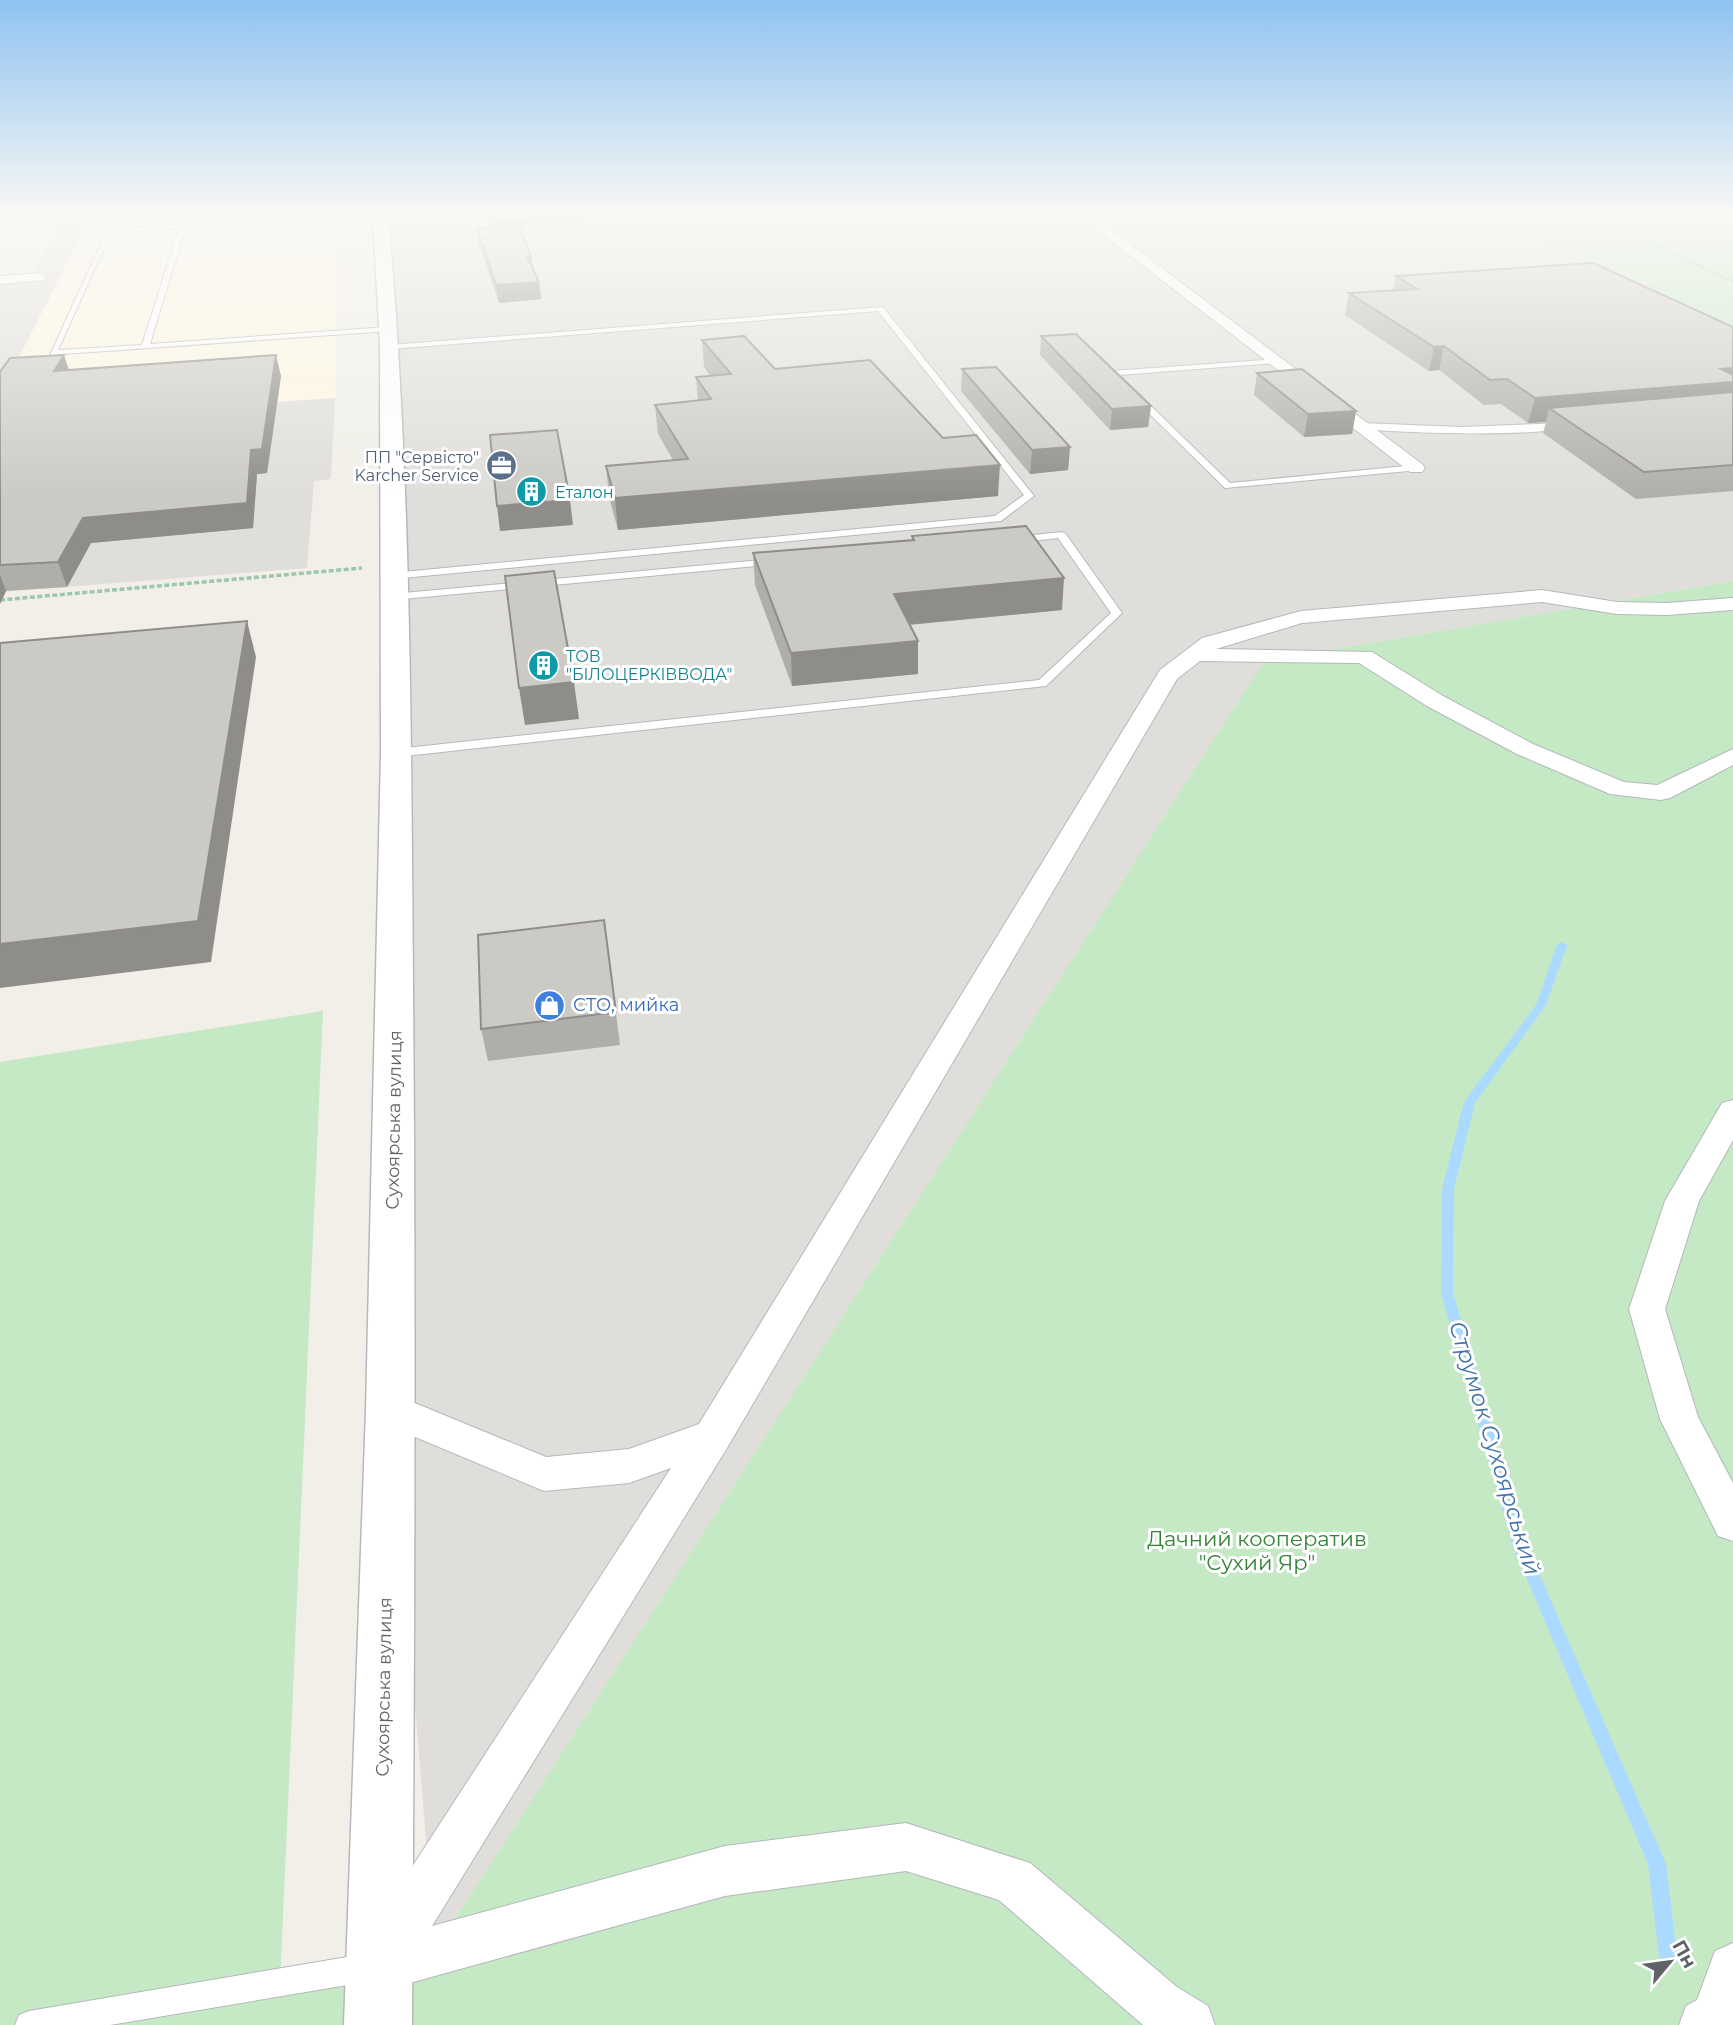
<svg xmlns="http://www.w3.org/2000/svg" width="1733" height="2025" font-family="Montserrat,sans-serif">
<rect width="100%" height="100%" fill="#f1efe8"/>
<path fill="#fef7e0" d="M230 215H338L335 398 0 421V394L87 224Z"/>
<path fill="#e0deda" d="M35 215H230L87 224 0 394V277L32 275 60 226 27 227Z
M380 215H1544L1495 218 1733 337V581L1264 661 435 1950 391 1410 390 347Z
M335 398 331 479 314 481 307 568 0 592V421Z"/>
<path fill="#c5e8c5" d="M1544 215H1733V337L1493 218Z
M1733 581V2025H0V1062L323 1011 280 1985 435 1950 1264 661Z"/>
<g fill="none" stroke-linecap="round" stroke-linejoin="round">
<path fill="#aadaff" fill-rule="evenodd" d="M1562 942 1567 945 1546 1005 1475 1103 1454 1189 1453 1293 1526 1544 1666 1864 1677 1956 1674 1962 1668 1965 1662 1962 1659 1956 1648 1864 1512 1544 1441 1293 1442 1189 1464 1102 1536 1005 1557 945Z"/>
<defs>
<path id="service" d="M1723 215 1733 216V220L1724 216Z
M183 224 186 226 150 344 388 327 392 329 388 331 50 355 107 230ZM179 228 142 345 58 350 111 233Z
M883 307 1034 496 1001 521 392 579 387 576 392 573 995 516 1024 495 878 311 390 349 386 347 390 345Z
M1279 359 1276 363 1119 375 1230 483 1416 465 1419 466V470L1225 488 1108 373 1112 371Z
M1361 423 1462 427 1563 423 1567 426C1548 438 1387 433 1358 428L1357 426Z
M1061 532 1065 533 1122 613 1046 686 396 757 390 753 396 749 1039 680 1111 613 1058 538 1015 543 1010 540 1015 537Z
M773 559 777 560V564L392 600 387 597 392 594Z
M365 1954 375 1958 379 1968 375 1978 365 1982 110 2025H15L19 2015 29 2011Z"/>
<path id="minor" d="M1078 215H1091L1422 464 1425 468 1422 472H1410Z
M39 273 46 277 44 280 0 284V276Z
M1542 590 1617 602 1667 603 1733 598V610L1667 615 1617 614 1542 602 1302 623 1216 649 1372 652 1443 696 1533 744 1624 782 1657 785 1733 749V765L1670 798 1661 800 1610 794 1517 754 1427 706 1359 663 1200 661 1177 679 727 1448 432 1926 725 1846 906 1823 1030 1863 1177 1987 1208 2006 1215 2025H1143L999 1900 906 1871 725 1896 377 1992 359 1984 351 1966 359 1948 366 1945 373 1927 671 1468 629 1483 544 1491 377 1421 372 1410 377 1399 391 1394 405 1399 546 1457 629 1449 699 1424 1160 670 1202 638 1301 611Z
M1733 1100V1140L1699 1201 1665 1309 1698 1417 1733 1483V1541L1718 1536 1660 1419 1629 1309 1665 1201 1722 1103Z
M1733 1943V2025H1679L1686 2006 1697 2000 1715 1951Z"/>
<path id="tertiary" d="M373 215H388C411 472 411 730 413 988 416 1334 414 1679 412 2025H344L366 1410 381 753 380 347Z"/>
</defs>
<use href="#service" stroke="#b5b8bc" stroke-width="2"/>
<use href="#minor" stroke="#b5b8bc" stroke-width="2"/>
<use href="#tertiary" stroke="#b5b8bc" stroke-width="3"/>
<path stroke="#9cc7a9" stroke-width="2" stroke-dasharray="3.5 2" stroke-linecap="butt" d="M1641 239 1733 281"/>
<path stroke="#9cc7a9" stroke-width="3.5" stroke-dasharray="5 2.5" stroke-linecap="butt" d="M0 600 362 568"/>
<use href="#service" fill="#fff" fill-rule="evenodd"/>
<use href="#minor" fill="#fff" fill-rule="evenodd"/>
<use href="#tertiary" fill="#fff" fill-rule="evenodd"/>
</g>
<path fill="#afaea9" d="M477 229 531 256 533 269 539 282 541 299 499 303 479 245Z
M1396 276 1733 327V491L1636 499 1543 433 1546 422 1528 423 1501 404 1484 405 1439 370 1429 371 1345 315 1349 293 1393 290Z
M1041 336 1151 406 1148 427 1110 430 1040 355Z
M702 340 775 369 998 496 618 530 609 497 606 466 673 460 658 434 655 405 698 401 696 377 710 376 704 367Z
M962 369 1070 447 1068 470 1030 474 961 391Z
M69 370 281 376 267 473 257 474 253 528 91 543 67 587 6 591 0 604V372Z
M1257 373 1356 411 1352 434 1304 437 1254 395Z
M912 536 1062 610 910 625 918 641V674L792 686 755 585 753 553 912 540Z
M604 920 620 1045 488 1061 481 1029Z"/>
<path fill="#8f8d8a" d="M489 215H661L491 226Z
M527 256H531L533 272Z
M539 282 541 299 499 303 496 285Z
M1444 346 1439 370 1429 371 1434 347Z
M64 355 71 376 54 371Z
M276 355 281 376 267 473 257 474 253 528 91 543 67 587 58 562 83 518 251 450Z
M1733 368V406L1549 408 1546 422 1528 423 1535 398 1721 369Z
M1151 406 1148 427 1110 430 1112 409Z
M1356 411 1352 434 1304 437 1308 414Z
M1070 447 1068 470 1030 474 1032 450Z
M1000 465 998 496 618 530 615 498Z
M570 500 573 525 500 531 497 506Z
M0 575 6 591 0 604Z
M1064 578 1062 610 894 626V594Z
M247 621 256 657 211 962 0 988V944Z
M918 641V674L792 686 791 653Z
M574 682 579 719 525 725 519 688Z"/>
<path fill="#cccac5" stroke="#8f8d8a" stroke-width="2" d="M519 226 531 256H527L539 282 496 285 477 229Z
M1593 263 1733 327V368L1721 369 1733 375V382L1535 398 1507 379 1490 380 1444 346 1434 347 1349 293 1417 289 1396 276Z
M1076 334 1151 406 1112 409 1041 336Z
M744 336 775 369 870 360 943 438 976 435 1000 465 615 498 606 466 688 459 655 405 711 399 696 377 731 374 702 340Z
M64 355 54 371 276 355 262 449 251 450 247 503 83 518 58 562 0 565V372L10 358Z
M996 367 1070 447 1032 450 962 369Z
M1302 369 1356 411 1308 414 1257 373Z
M1733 392V465L1644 472 1549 408Z
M557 430 570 500 497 506 490 435Z
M1026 526 1064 578 894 594 918 641 791 653 753 553 914 540 912 536Z
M554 571 574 682 519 688 505 576Z
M247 621 198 921 0 944V643Z
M604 920 616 1012 481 1029 478 935Z"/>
<linearGradient id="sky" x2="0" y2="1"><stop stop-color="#8fc3f1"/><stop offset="0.43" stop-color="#f9f8f5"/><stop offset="1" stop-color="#f9f8f5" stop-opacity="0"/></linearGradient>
<rect width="1733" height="498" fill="url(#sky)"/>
<defs>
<symbol id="office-disc" viewBox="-11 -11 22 22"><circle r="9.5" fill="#5c6f8a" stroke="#fff"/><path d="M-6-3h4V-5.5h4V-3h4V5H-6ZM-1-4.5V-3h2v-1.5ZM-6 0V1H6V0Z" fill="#fff"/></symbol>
<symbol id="building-disc" viewBox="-11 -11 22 22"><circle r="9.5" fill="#0f9aa8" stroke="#fff"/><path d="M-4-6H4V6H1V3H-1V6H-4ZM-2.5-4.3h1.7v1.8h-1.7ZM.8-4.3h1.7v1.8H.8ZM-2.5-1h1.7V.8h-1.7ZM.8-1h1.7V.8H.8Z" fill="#fff"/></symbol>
<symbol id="shop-disc" viewBox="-11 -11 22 22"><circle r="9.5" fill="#3f7fe0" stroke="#fff"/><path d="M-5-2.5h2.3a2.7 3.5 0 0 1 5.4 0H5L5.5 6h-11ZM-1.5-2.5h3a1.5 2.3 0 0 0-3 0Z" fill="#fff"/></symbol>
</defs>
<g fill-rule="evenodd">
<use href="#office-disc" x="484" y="448" width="35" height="35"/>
<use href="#building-disc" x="514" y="474" width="35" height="35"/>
<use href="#building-disc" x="526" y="648" width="35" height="35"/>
<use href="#shop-disc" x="532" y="988" width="35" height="35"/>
</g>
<g text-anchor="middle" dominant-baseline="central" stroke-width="6" stroke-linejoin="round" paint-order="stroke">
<g font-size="16" fill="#4e5e75" stroke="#fff" text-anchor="end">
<text x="479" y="457">ПП "Сервісто"<tspan x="479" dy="18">Karcher Service</tspan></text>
</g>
<g font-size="16" fill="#0d838f" stroke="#fff" text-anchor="start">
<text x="555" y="492">Еталон</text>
<text x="566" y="656">ТОВ<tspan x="566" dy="18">"БІЛОЦЕРКІВВОДА"</tspan></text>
</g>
<g font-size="18" fill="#366cbe" stroke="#fff" text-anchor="start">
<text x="573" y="1005">СТО, мийка</text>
</g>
<g font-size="18" fill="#5f6368" stroke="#fff">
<text transform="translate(394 1120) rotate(-89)">Сухоярська вулиця</text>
<text transform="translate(384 1687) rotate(-89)">Сухоярська вулиця</text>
</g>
<g font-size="21" fill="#348238" stroke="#fff">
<text x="1257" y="1538">Дачний кооператив<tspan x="1257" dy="24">"Сухий Яр"</tspan></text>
</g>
<g font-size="23" font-style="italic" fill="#4174aa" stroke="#fff">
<text transform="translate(1495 1448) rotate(73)">Струмок Сухоярський</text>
</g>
</g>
<g transform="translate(1670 1962) rotate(61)" stroke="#ffffff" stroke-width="5" paint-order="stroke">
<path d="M0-5L12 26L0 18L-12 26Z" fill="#5f6368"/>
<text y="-10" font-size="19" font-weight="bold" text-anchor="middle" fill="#5f6368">Пн</text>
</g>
</svg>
